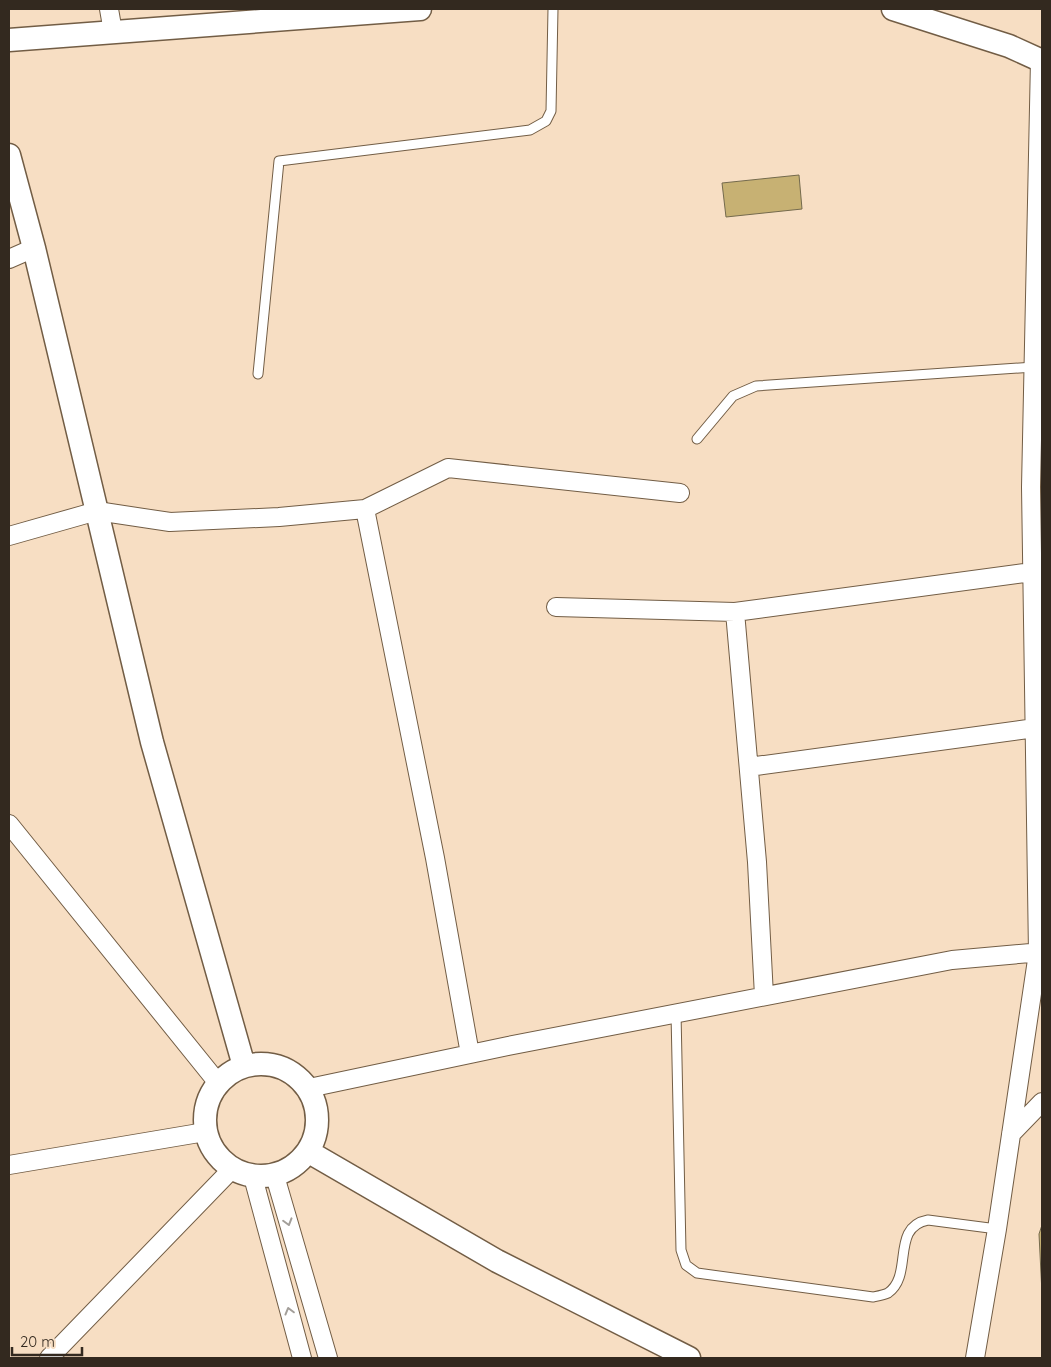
<svg xmlns="http://www.w3.org/2000/svg" width="1051" height="1367" font-family="Quicksand,sans-serif">
<rect width="100%" height="100%" fill="#f7dec3"/>
<path fill="#c7b173" stroke="#746a4d" d="M799 175 802 209 726 217 722 183Z
M1042 1225V1293L1039 1234Z"/>
<g fill="none" stroke-linecap="round" stroke-linejoin="round">
<defs>
<path id="service" d="M258 374 279 161 530 130 546 121 551 111 553 9
M697 439 733 396 756 386 1034 367
M676 1013 681 1250 686 1265 697 1273 873 1297C878 1296 884 1295 888 1293 914 1275 890 1227 928 1220L997 1229"/>
<path id="minor" d="M109 9 113 32
M9 259 34 248
M365 509 435 858 470 1054
M9 536 97 511 170 522 279 517 365 509 448 468 680 493
M556 607 735 612 1032 572
M735 612 757 862 764 996
M749 767 1035 728
M9 824 218 1083
M309 1088 508 1046 952 960 1042 952
M1011 1134 1042 1102
M9 1165 205 1132
M275 1176 328 1358
M253 1177 302 1358
M49 1358 232 1169
M975 1358 997 1229 1038 953 1031 487 1040 60"/>
<path id="tertiary" d="M893 9 1009 46 1042 61
M9 40 420 9
M9 155 34 248 152 742 244 1066
M205 1120a56 56 0 1 1 112 0a56 56 0 1 1-112 0Z
M309 1152 497 1261 689 1358"/>
</defs>
<use href="#service" stroke="#725d45" stroke-width="11"/>
<use href="#minor" stroke="#725d45" stroke-width="20"/>
<use href="#tertiary" stroke="#725d45" stroke-width="25"/>
<use href="#service" stroke="#fff" stroke-width="9"/>
<use href="#minor" stroke="#fff" stroke-width="18"/>
<use href="#tertiary" stroke="#fff" stroke-width="22"/>
</g>
<defs><path id="oneway-chevron" d="M-2-3.5L2.5 0L-2 3.5" fill="none" stroke-width="1.6" stroke-linecap="round" stroke-linejoin="round" transform="scale(1.25)"/></defs>
<g stroke="#a39f9a">
<use href="#oneway-chevron" transform="translate(288 1222) rotate(74)"/>
<use href="#oneway-chevron" transform="translate(289 1311) rotate(-105)"/>
</g>
<rect width="1051" height="1367" fill="none" stroke="#33291f" stroke-width="20"/>
<path d="M12 1347v8h70v-8" fill="none" stroke="#33291f" stroke-width="2.5"/>
<text x="20" y="1347" font-size="15" fill="#33291f" stroke="#f7dec3" stroke-width="4" paint-order="stroke">20 m</text>
</svg>
